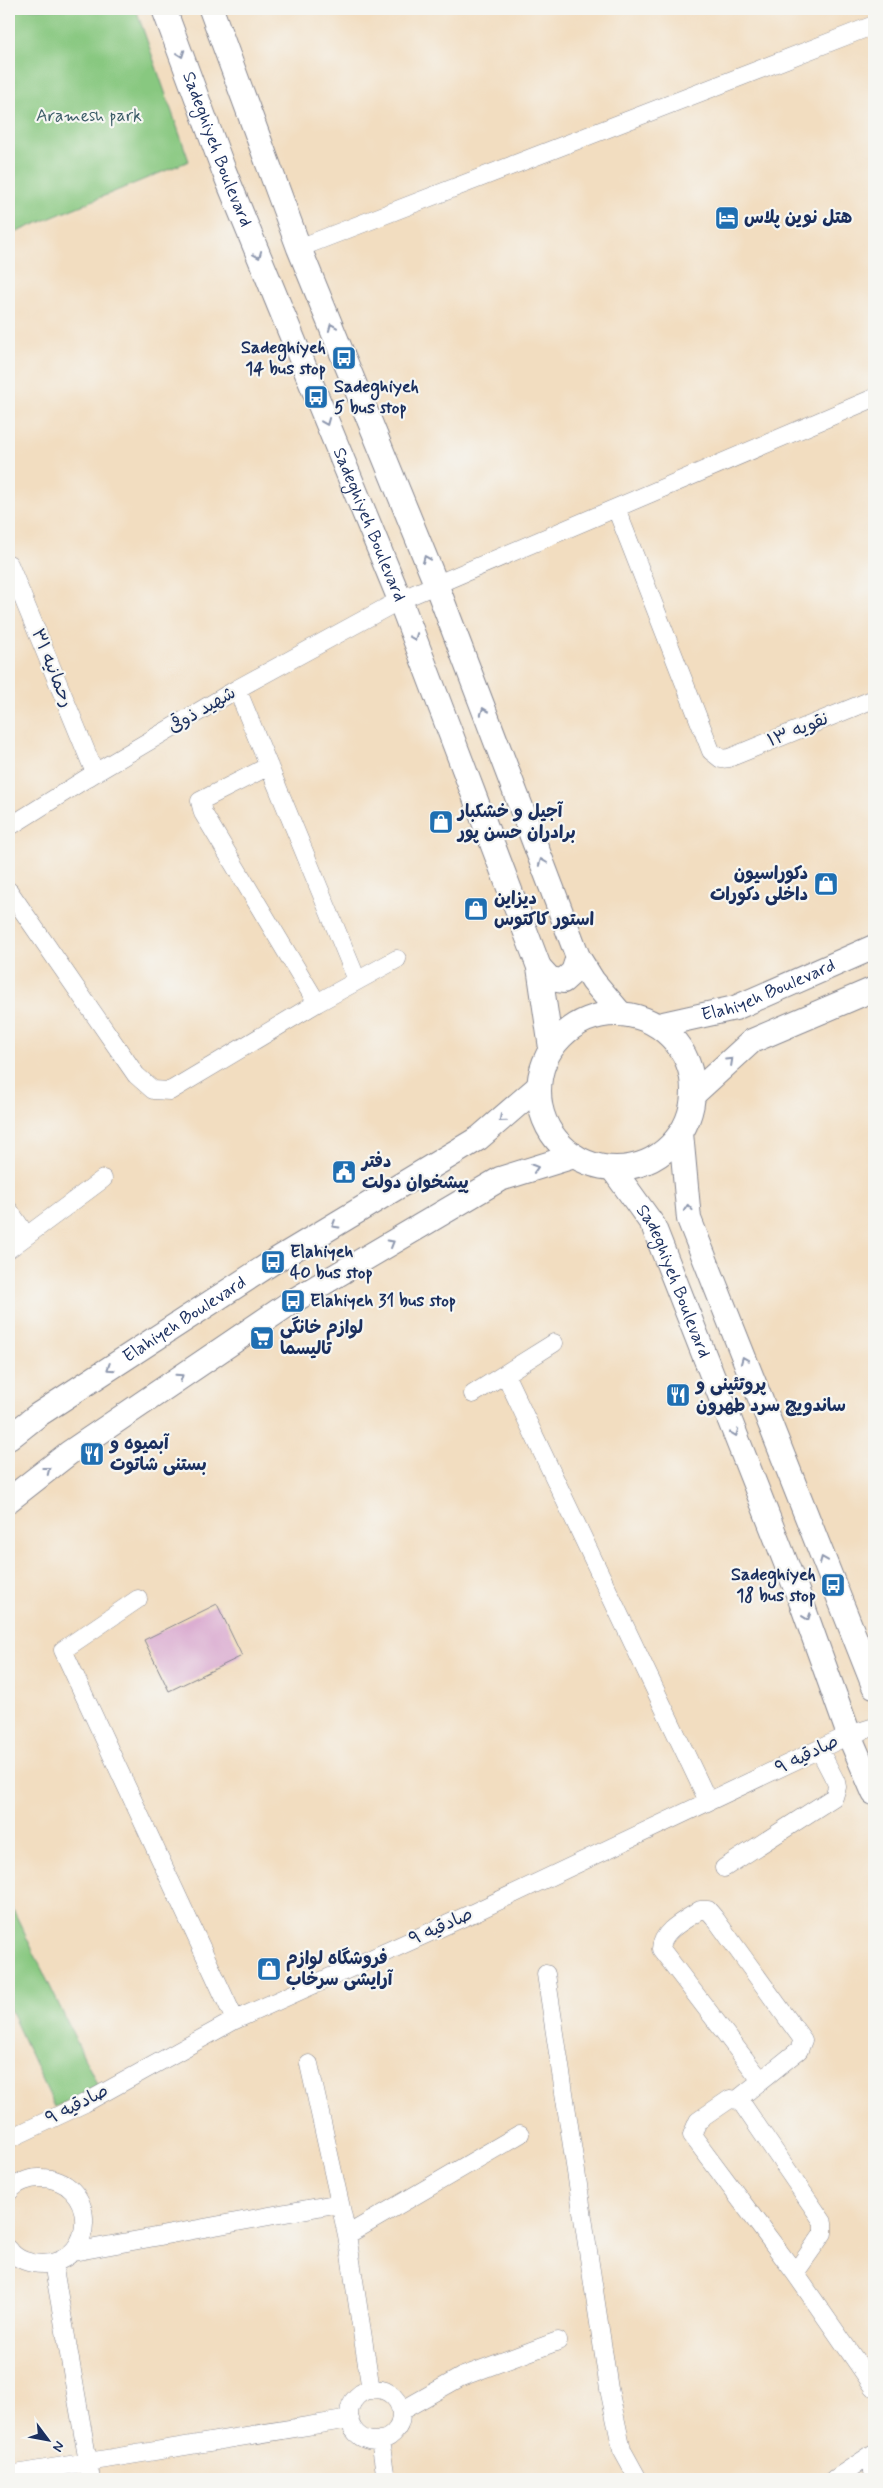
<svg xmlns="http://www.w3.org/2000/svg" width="883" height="2488" font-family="Mynerve,'Playpen Sans Arabic',sans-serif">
<rect width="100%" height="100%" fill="#f6f6f2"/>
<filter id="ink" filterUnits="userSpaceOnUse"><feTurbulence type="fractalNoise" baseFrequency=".02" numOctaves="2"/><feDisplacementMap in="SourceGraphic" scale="10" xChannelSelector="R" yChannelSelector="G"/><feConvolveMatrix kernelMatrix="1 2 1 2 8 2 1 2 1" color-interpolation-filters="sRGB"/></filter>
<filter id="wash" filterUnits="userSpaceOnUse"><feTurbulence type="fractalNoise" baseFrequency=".0096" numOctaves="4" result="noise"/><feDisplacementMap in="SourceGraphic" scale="20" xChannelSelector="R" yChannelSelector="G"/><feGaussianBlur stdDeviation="1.12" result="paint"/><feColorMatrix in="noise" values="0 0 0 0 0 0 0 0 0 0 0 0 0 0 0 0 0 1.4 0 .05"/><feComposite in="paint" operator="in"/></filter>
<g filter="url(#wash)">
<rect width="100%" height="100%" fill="#f2ddc0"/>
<path fill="#88c880" stroke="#527c6f" d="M9 9H136L189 161 9 235Z
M9 1901 98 2086 55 2107 9 2008Z"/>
<g id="blocks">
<path fill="#dbaed1" d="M217 1604 242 1656 169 1691 144 1640Z"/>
</g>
</g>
<g filter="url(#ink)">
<use href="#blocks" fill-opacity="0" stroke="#86868f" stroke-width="1"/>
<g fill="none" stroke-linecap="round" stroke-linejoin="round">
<defs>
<path id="minor" d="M299 248 874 25
M616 508 711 751 721 759 729 758 874 699
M9 564 95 773
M237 689 357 980
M269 766 200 801 203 813 317 1003
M9 827 95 773 237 689 400 600 874 398
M9 891 136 1075 153 1090 170 1091 317 1003 397 959
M9 1210 26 1235
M9 1249 103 1179
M505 1374 708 1801
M473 1394 554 1343
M138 1599 63 1650 235 2020
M724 1868 834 1797 837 1787 836 1782 820 1751
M546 1974 609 2389 622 2450 638 2479
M309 2064 347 2235 371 2390
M737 2100 799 2050 803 2040 714 1917 708 1910H700C686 1920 662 1930 661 1949L760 2079
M9 2139 85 2103 235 2020 475 1912 849 1735 874 1727
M9 2192C16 2183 29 2178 39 2178 98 2177 99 2262 43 2264 31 2264 16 2260 9 2249
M347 2235 520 2134
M73 2252 340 2203
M53 2263 91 2479
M795 2273 823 2233V2222L743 2105 737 2100 730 2099 698 2121 692 2135 795 2273 874 2387
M349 2415a26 26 0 1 1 52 0a26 26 0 1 1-52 0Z
M401 2411 461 2377 558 2341
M380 2440 386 2479
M870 2457 874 2476
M9 2475 350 2419
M835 2479 874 2453"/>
<g id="secondary">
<path id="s1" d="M164 9 224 171 400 600 539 967 551 1048"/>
<path d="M211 9 299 248 436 584 578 957 593 981 620 1013"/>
<path d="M539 967 550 979 563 981 573 972 578 957"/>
<circle cx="616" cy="1091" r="77"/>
<path id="s2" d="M659 1025 735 1008 874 947"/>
<path d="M694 1094 752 1041 874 989"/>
<path d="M681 1133 689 1219 874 1686"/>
<path id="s3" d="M612 1168 653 1225 802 1604 849 1735 874 1793"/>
<path id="s4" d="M9 1438 38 1415 273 1262 479 1138 538 1087"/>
<path d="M9 1500 69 1453 293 1301 500 1179 574 1156"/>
</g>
</defs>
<use href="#minor" stroke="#86868f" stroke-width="19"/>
<use href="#secondary" stroke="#86868f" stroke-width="26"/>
<use href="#minor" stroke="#fff" stroke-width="18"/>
<use href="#secondary" stroke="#fff" stroke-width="24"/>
</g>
<defs><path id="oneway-chevron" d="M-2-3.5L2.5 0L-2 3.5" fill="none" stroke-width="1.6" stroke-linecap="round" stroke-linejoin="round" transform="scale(1.25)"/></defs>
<g stroke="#8d97ae">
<use href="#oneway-chevron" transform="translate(181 54) rotate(70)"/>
<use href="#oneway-chevron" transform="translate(258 255) rotate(68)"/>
<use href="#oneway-chevron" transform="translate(332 327) rotate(-112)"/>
<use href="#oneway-chevron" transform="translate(326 422) rotate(68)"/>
<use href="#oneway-chevron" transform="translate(426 559) rotate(-112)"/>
<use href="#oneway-chevron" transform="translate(414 637) rotate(69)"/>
<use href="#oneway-chevron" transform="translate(484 711) rotate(-111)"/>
<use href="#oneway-chevron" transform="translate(542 862) rotate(-111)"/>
<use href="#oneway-chevron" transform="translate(730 1061) rotate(-43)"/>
<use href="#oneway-chevron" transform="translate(502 1119) rotate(139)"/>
<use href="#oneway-chevron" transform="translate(535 1168) rotate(-17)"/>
<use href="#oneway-chevron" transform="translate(688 1208) rotate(-95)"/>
<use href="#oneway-chevron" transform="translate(335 1225) rotate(149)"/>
<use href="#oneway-chevron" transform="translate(391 1243) rotate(-30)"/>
<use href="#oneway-chevron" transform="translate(744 1360) rotate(-112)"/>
<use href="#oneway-chevron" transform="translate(110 1368) rotate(147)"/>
<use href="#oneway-chevron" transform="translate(180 1377) rotate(-34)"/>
<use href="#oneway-chevron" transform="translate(735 1433) rotate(69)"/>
<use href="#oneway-chevron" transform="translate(47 1470) rotate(-38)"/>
<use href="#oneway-chevron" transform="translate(823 1560) rotate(-112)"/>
<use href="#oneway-chevron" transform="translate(807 1617) rotate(70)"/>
</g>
</g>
<defs>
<symbol id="hotel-square" viewBox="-11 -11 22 22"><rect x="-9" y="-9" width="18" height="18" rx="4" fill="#1f6fb2" stroke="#f6f6f2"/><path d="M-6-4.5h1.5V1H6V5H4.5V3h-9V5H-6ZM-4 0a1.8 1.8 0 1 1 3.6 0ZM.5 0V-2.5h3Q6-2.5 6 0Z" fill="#fff"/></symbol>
<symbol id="bus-square" viewBox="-11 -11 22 22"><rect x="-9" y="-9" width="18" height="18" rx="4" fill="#1f6fb2" stroke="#f6f6f2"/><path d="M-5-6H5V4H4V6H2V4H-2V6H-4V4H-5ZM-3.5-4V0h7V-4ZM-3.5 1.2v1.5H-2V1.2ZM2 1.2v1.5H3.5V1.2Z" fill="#fff"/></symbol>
<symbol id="shop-square" viewBox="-11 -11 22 22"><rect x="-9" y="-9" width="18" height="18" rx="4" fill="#1f6fb2" stroke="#f6f6f2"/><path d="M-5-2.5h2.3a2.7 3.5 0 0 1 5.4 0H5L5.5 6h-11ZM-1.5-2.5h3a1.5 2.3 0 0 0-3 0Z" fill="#fff"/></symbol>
<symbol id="civic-square" viewBox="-11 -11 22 22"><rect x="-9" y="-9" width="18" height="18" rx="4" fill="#1f6fb2" stroke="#f6f6f2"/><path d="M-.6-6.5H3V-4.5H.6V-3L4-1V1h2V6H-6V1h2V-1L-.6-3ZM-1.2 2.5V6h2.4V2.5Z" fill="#fff"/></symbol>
<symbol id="supermarket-square" viewBox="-11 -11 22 22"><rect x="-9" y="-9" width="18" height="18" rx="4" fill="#1f6fb2" stroke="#f6f6f2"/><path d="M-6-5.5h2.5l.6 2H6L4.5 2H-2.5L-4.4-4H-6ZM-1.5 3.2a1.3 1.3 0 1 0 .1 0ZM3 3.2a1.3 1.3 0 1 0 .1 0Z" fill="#fff"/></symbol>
<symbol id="restaurant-square" viewBox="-11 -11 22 22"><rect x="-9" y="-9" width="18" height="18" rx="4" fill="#1f6fb2" stroke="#f6f6f2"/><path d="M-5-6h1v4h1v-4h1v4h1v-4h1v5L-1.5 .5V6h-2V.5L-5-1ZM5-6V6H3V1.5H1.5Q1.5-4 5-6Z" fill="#fff"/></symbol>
</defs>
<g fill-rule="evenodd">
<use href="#hotel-square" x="713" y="204" width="28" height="28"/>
<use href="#bus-square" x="330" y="344" width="28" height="28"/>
<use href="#bus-square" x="302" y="383" width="28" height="28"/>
<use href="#shop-square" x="427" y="808" width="28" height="28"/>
<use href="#shop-square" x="812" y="870" width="28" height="28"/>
<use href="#shop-square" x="462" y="895" width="28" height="28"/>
<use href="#civic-square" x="330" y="1158" width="28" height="28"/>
<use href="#bus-square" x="259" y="1248" width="28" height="28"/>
<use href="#bus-square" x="279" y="1287" width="28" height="28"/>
<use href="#supermarket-square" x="248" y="1324" width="28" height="28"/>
<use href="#restaurant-square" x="664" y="1381" width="28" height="28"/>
<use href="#restaurant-square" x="78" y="1440" width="28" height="28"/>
<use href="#bus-square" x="819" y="1571" width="28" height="28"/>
<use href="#shop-square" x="255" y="1955" width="28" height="28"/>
</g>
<g text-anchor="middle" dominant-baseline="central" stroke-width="4.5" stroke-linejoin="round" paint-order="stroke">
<g font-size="18" fill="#3c5d68" stroke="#f6f6f2">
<text x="89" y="116">Aramesh park</text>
</g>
<g font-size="18" fill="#1b2f5e" stroke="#f6f6f2">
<text stroke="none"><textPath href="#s1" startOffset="150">Sadeghiyeh Boulevard</textPath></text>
<text stroke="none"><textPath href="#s1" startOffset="555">Sadeghiyeh Boulevard</textPath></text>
<text transform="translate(52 668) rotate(68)">رحمانیه ۳۱</text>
<text transform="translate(202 710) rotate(-30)">شهید ذوقی</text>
<text transform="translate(798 730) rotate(-22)">نقویه ۱۳</text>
<text stroke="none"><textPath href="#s2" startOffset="115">Elahiyeh Boulevard</textPath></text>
<text stroke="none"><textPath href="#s3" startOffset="130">Sadeghiyeh Boulevard</textPath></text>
<text stroke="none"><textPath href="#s4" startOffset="212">Elahiyeh Boulevard</textPath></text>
<text transform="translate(807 1755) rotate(-26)">صادقیه ۹</text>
<text transform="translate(441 1927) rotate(-24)">صادقیه ۹</text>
<text transform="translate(77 2105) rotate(-27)">صادقیه ۹</text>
</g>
<g font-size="18" font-weight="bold" fill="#1b2f5e" stroke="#f6f6f2" text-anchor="start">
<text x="744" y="218">هتل نوین پلاس</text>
<text x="326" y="348" text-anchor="end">Sadeghiyeh<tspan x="326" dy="21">14 bus stop</tspan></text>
<text x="334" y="387">Sadeghiyeh<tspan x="334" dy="21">5 bus stop</tspan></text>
<text x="458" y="812">آجیل و خشکبار<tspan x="458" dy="21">برادران حسن پور</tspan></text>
<text x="808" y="874" text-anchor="end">دکوراسیون<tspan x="808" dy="21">داخلی دکورات</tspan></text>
<text x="494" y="899">دیزاین<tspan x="494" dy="21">استور کاکتوس</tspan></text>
<text x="362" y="1162">دفتر<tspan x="362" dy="21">پیشخوان دولت</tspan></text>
<text x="290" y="1252">Elahiyeh<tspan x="290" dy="21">40 bus stop</tspan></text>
<text x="310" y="1301">Elahiyeh 31 bus stop</text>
<text x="280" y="1328">لوازم خانگی<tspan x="280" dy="21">تالیسما</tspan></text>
<text x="696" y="1385">پروتئینی و<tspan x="696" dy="21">ساندویچ سرد طهرون</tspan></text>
<text x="110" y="1444">آبمیوه و<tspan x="110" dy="21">بستنی شاتوت</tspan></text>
<text x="816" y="1575" text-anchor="end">Sadeghiyeh<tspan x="816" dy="21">18 bus stop</tspan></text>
<text x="286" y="1959">فروشگاه لوازم<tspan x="286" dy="21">آرایشی سرخاب</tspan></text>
</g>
</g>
<rect width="883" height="2488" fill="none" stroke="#f6f6f2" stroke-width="30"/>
<g transform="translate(48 2440) rotate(122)" stroke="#f6f6f2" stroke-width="4" paint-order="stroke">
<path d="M0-4L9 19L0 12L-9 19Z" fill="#1b2f5e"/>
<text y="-8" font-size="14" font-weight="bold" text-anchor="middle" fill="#1b2f5e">N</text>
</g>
</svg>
